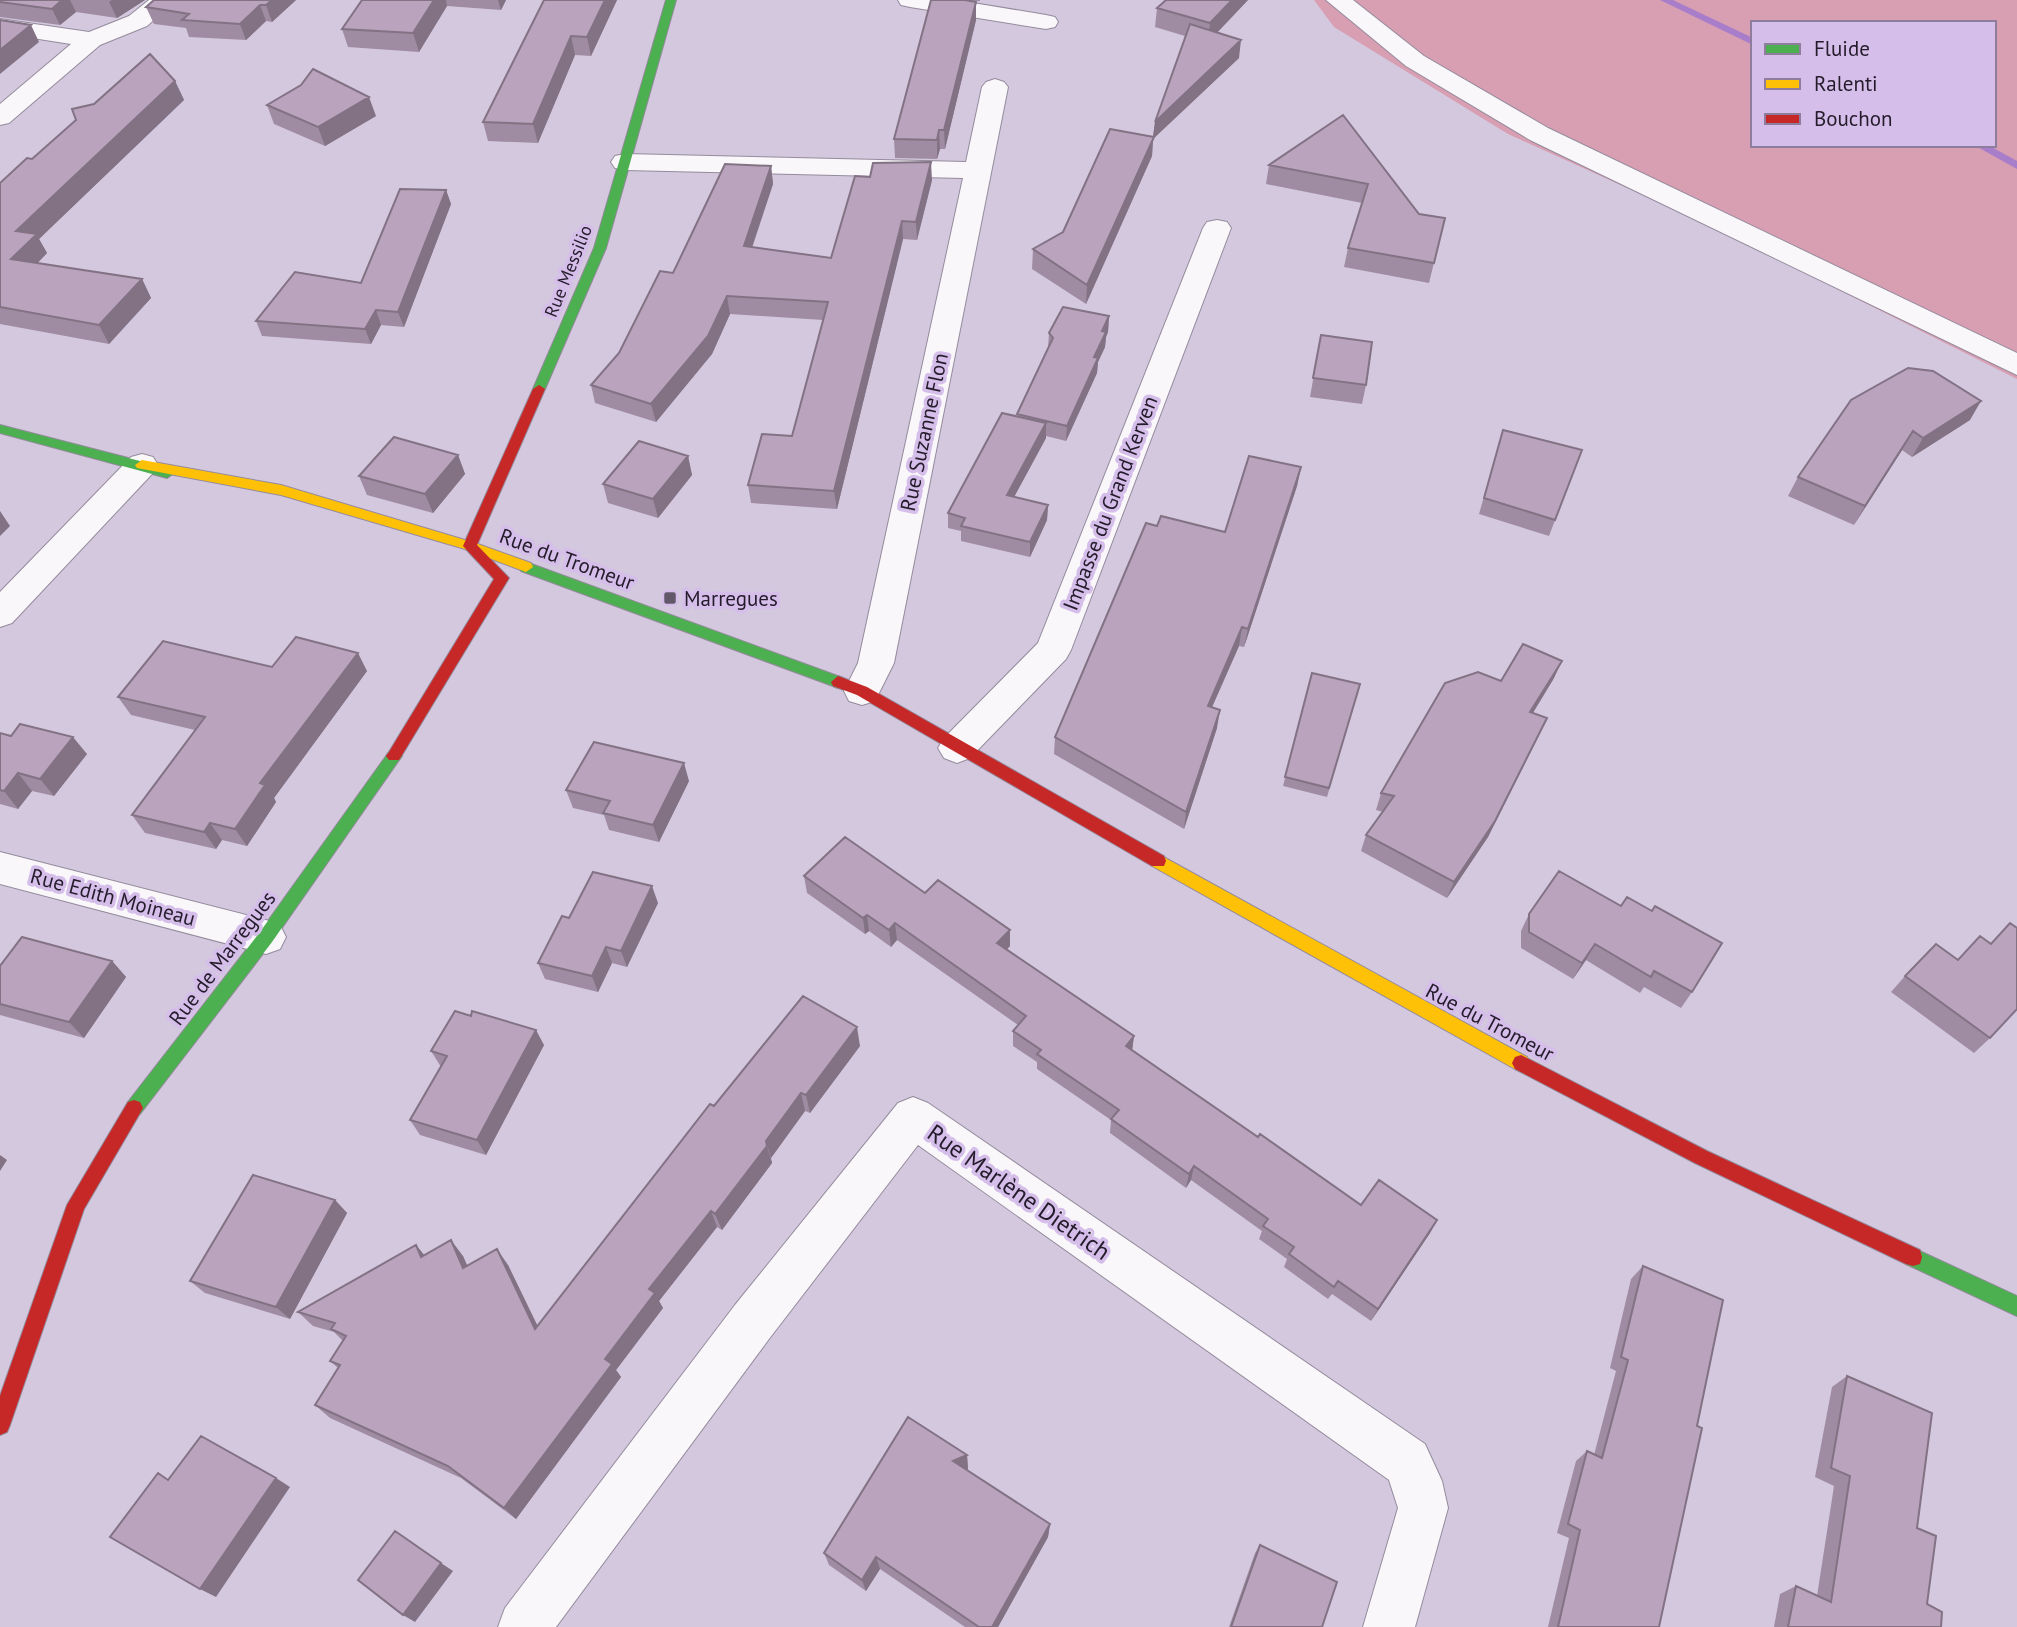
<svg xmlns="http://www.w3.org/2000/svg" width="2017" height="1627" font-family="'PT Sans',sans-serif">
<rect width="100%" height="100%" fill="#d4c8df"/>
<path fill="#d89eb2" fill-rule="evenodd" d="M1314 0H2017V379L1707 224 1508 134 1334 27ZM1753 23H1994V145H1753Z"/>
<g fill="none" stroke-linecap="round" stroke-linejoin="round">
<path fill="#a87dc9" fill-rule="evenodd" d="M1660 0H1673L1753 38V45Z
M1974 145H1988L2017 161V169Z"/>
<defs>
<path id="street" d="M149 0H176L147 26 100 45 9 123 0 125V104L71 44 0 33V19L89 32 129 16Z
M898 0H955L1046 15 1055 17 1058 22 1055 27 1046 29 910 7 901 5Z
M1326 0H1353L1424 56 1548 128 2017 353V375L1530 140 1406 66Z
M995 79 1004 82 1008 87 894 663 875 701 862 705 849 701 844 691 858 663 963 178 625 170 615 168 611 162 615 156 625 154 966 162 982 87 986 82Z
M1217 220 1227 222 1231 228 1071 650 1066 659 970 758 957 763 944 758 938 748 944 738 1038 643 1203 228 1207 222Z
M142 454 153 457 158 465 153 473 12 623 0 627V592L131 457Z
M0 852 266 920 280 925 286 937 280 949 266 954 0 884Z
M913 1097 928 1103 1425 1444 1442 1481 1448 1508 1415 1627H1363L1398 1508 1389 1480 918 1145 769 1339 556 1627H498L505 1608 735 1305 898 1103Z"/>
<path id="fast" d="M666 0H676L606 248 545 389 539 393 535 392 533 389 594 248Z
M0 425 167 468 174 473 167 478 0 433Z
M526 562 843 678 845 682 838 688 833 686 521 571 519 567 521 563Z
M394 750 399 752 402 756 399 760 272 942 140 1114 134 1116 128 1114 125 1108 128 1102 260 932 389 752Z
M1913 1248 2017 1296V1316L1906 1264 1904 1257 1906 1250Z"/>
<path id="slow" d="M142 460 281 485 475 543 531 563 533 567 526 572 465 549 281 495 137 468 135 465Z
M1158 854 1527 1057 1530 1063 1527 1069 1521 1071 1515 1069 1152 866 1150 861 1152 856Z"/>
<path id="jam" d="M539 385 545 389 477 545 509 578 399 760H389L386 756 389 752 494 579 463 546 533 389Z
M838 676 867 687 1164 856 1166 861 1164 866H1152L857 695 833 686 831 682Z
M1521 1055 1707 1151 1920 1250 1922 1257 1920 1264 1913 1266 1906 1264 1695 1163 1515 1069 1512 1063 1515 1057Z
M134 1100 140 1102 143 1108 84 1209 10 1425 7 1432 0 1435V1396L67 1205 128 1102Z"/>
</defs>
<use href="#street" stroke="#948b9c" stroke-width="2"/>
<use href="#fast" stroke="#948b9c" stroke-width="2"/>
<use href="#slow" stroke="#948b9c" stroke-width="2"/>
<use href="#jam" stroke="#948b9c" stroke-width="2"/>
<use href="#street" fill="#f9f7fa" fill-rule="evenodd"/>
<use href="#fast" fill="#4caf50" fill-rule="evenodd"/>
<use href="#slow" fill="#ffc107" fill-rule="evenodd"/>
<use href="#jam" fill="#c62828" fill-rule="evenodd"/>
</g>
<path fill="#9f8ca3" d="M0 0H145L117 18 76 12 60 25 0 17Z
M154 0H296L272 22 266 21 246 40 189 37 186 28 154 24 146 7Z
M362 0H506L501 10 447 6 419 52 348 47 342 29Z
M544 0H617L591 56 575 55 538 143 488 141 483 122Z
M931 0H980V1H970L976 20 945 149H940L937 159 895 158 894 139Z
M1248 0 1217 33 1239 58 1153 139 1152 156 1086 304 1032 269 1033 249 1063 232 1153 137 1155 122 1185 36 1155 27 1157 8Z
M175 81 184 100 39 239 47 253 38 263 142 279 151 298 109 344 0 324V183L32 159Z
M267 105 376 116 325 146 274 124Z
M1343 115 1419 214 1445 218 1429 283 1344 267 1348 248 1362 203 1266 184 1269 165Z
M771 166 773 184 752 248 831 258 932 180 917 240 903 239 837 509 751 503 748 485 792 436 823 320 730 314 712 354 656 422 595 403 591 385 619 353 673 273Z
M446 190 451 204 404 327 381 325 371 344 262 336 256 321 361 283Z
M1109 316 1108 332 1106 337 1105 347 1098 362 1097 373 1066 441 1046 436V438L1014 497 1048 505 1047 520 1030 557 961 541V531L948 528V513L1017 417V414L1048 347 1049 333Z
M1321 335 1366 385 1362 404 1310 397Z
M1851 400 1970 420 1912 457 1902 450 1854 525 1788 496 1798 477Z
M1503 430 1582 450 1549 536 1479 514Z
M458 455 465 474 433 513 367 495 359 476Z
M688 456 692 475 658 518 608 503 603 484Z
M1301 467 1297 486 1244 647 1239 646 1212 707 1217 728 1184 829 1054 754 1055 737 1157 526 1225 532Z
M272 667 367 671 274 798 276 802 247 846 222 840 216 849 145 833 132 815 195 730 131 715 118 697Z
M1312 673 1360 684 1327 797 1283 786Z
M1554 678 1533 713 1539 735 1488 837 1447 898 1361 851 1366 835 1383 812 1376 810 1381 793 1501 681Z
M0 733 87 754 54 796 32 791 18 809 0 804Z
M689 781 659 842 609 830 604 815 573 808 566 790Z
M1559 871 1692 992 1681 1008 1644 987 1640 993 1586 960 1573 979 1521 948V931L1529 914Z
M804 876 925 893 1010 930V946L1007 949 1134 1036 1132 1050 1258 1137 1361 1205 1437 1220 1430 1233 1371 1321 1332 1294 1328 1299 1284 1267 1287 1259 1259 1239 1262 1231 1191 1180 1186 1188 1110 1133 1111 1120 1037 1069V1062L1013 1046V1031L1018 1025 897 940 891 947 869 931 865 934 807 893Z
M658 903 627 967 612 963 598 992 545 979 538 963 569 918Z
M112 961 126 977 84 1038 0 1015V966Z
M1905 976 1990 1038 1974 1053 1891 992Z
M544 1045 486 1155 420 1135 410 1120 441 1067 431 1051Z
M860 1046 810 1113 805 1111 771 1158 772 1163 722 1230 717 1227 659 1301 663 1308 616 1370 621 1377 516 1519 461 1478 330 1418 315 1405 338 1368 330 1361 343 1341 334 1332 313 1326 298 1312 416 1245 424 1255 463 1256 467 1266 508 1265 537 1326 714 1106Z
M335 1200 347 1213 290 1319 205 1293 190 1281Z
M1643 1266 1697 1426 1659 1627H1548L1569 1538 1557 1533 1576 1461 1587 1451 1594 1455 1616 1371 1610 1368 1631 1279Z
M1847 1376 1917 1528 1927 1604 1941 1627H1774L1780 1594 1796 1586 1817 1596 1834 1486 1815 1477 1832 1387Z
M967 1455 968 1469 966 1470 1050 1524 1048 1537 998 1627H965L880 1569 866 1591 829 1565 824 1553Z
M1260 1545 1322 1627H1229L1255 1553Z"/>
<path fill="#827284" d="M62 0H70L76 12 60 25 52 9Z
M112 0H145L117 18 109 2Z
M272 0H296L272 22 266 5Z
M434 0H446L447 6 419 52 413 33Z
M498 0H506L501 10Z
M605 0H617L591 56 587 37Z
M1232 0H1248L1208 42 1210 23Z
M976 2V20L945 149 944 130Z
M260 5 266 21 246 40 240 24Z
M31 25 39 42 0 74V50Z
M571 36 575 55 538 143 533 124Z
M1241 40 1239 58 1153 139 1152 156 1086 304 1087 285 1153 137 1155 122Z
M175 81 184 100 39 239 47 253 22 278 11 259 16 231Z
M369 97 376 116 325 146 318 127Z
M939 130 940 149 937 159V140Z
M931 162 932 180 917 240 916 222Z
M771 166 773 184 746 265 744 246Z
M446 190 451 204 404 327 398 312Z
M902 221 903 239 837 509 834 491Z
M142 279 151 298 109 344 99 325Z
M727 296 730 314 712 354 656 422 651 404Z
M376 310 381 325 371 344 365 329Z
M1109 316 1108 332 1106 337 1105 347 1098 362 1097 373 1066 441 1067 426Z
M1981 401 1970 420 1912 457 1923 438Z
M1046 423V438L1007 510V495Z
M1913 431 1902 450 1854 525 1865 506Z
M458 455 465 474 433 513 425 494Z
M688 456 692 475 658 518 653 499Z
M1301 467 1297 486 1244 647 1248 629Z
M1048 505 1047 520 1030 557V542Z
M0 511 10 526 0 536Z
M1242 627 1239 646 1205 723 1208 706Z
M358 653 367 671 274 798 276 802 247 846 235 829 260 783Z
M1562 661 1554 678 1523 729 1530 712Z
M1220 710 1217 728 1184 829 1186 812Z
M1547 718 1539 735 1488 837 1447 898 1454 882Z
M73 737 87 754 54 796 40 779Z
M684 763 689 781 659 842 653 825Z
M18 773 32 791 18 809 4 791Z
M210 823 222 840 216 849 204 832Z
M652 886 658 903 627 967 621 951Z
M867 915 869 931 865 934 863 918Z
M895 923 897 940 891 947 889 930Z
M1010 930V946L998 959 997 943Z
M1595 944 1586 960 1573 979 1582 963Z
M606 947 612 963 598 992 592 976Z
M112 961 126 977 84 1038 69 1022Z
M857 1027 860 1046 810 1113 806 1095Z
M536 1030 544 1045 486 1155 477 1140Z
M1134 1036 1132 1051 1126 1046Z
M801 1093 805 1111 771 1158 766 1141Z
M767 1146 772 1163 722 1230 715 1214Z
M0 1155 7 1160 0 1171Z
M1194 1166 1191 1180 1186 1188 1189 1174Z
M335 1200 347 1213 290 1319 276 1307Z
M711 1211 717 1227 659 1301 663 1308 616 1370 621 1377 516 1519 504 1508 605 1359 649 1289Z
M1437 1220 1430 1233 1371 1321 1378 1309Z
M451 1240 463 1256 475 1283 463 1268Z
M416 1245 429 1261 421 1257Z
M497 1249 508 1265 546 1343 535 1329Z
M967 1455 968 1469 954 1475 953 1461Z
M276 1478 290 1487 216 1597 200 1589Z
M1050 1524 1048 1537 998 1627H992Z
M876 1557 880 1569 866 1591 862 1580Z
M441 1563 453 1571 415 1622 403 1615Z"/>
<path fill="#b9a3bd" stroke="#827284" stroke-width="2" d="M0 0H62L52 9 0 2Z
M154 0H272L266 5H260L240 24 182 20 189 14 146 7Z
M362 0H434L413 33 342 29Z
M544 0H605L587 37 571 36 533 124 483 122Z
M931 0H965L976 2 944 130H939L937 140 894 139Z
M1166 0H1232L1210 23 1157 8Z
M0 20 31 25 0 50Z
M1190 24 1241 40 1155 122Z
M150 54 175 81 16 231 37 234 11 259 142 279 99 325 0 307V183L27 158 32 159 76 120 72 109 94 104Z
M313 69 369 97 318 127 267 105 301 85Z
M1343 115 1419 214 1445 218 1434 263 1348 248 1368 184 1269 165Z
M1110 129 1154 137 1087 285 1033 249 1063 232Z
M931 162 916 222 902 221 834 491 748 485 762 434 792 436 828 302 727 296 708 336 651 404 591 385 619 353 660 271 673 273 725 164 771 166 744 246 831 258 855 176 870 177 873 163Z
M400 189 446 190 398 312 376 310 365 329 256 321 295 272 361 283Z
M1063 307 1109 316 1102 331 1106 332 1094 357 1098 358 1067 426 1017 414 1053 338 1049 333Z
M1321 335 1372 342 1366 385 1313 378Z
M1908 368 1933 371 1981 401 1923 438 1913 431 1865 506 1798 477 1851 400Z
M1002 413 1046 423 1007 495 1048 505 1030 542 961 526 965 518 948 513Z
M1503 430 1582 450 1555 520 1484 498Z
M394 437 458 455 425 494 359 476Z
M639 441 688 456 653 499 603 484Z
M1249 456 1301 467 1248 629 1242 627 1208 706 1220 710 1186 812 1055 737 1146 523 1157 526 1161 516 1225 532Z
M296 637 358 653 260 783 265 785 235 829 210 823 204 832 132 815 205 717 118 697 163 641 272 667Z
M1523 644 1562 661 1530 712 1547 718 1495 821 1454 882 1366 835 1394 796 1381 793 1445 683 1478 672 1501 681Z
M1312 673 1360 684 1329 788 1285 777Z
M20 724 73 737 40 779 18 773 4 791 0 790V733L11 736Z
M594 742 684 763 653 825 603 813 610 801 566 790Z
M845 837 925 893 938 880 1010 930 997 943 1134 1036 1126 1046 1258 1137 1260 1134 1361 1205 1379 1180 1437 1220 1378 1309 1338 1281 1334 1287 1289 1254 1294 1247 1263 1226 1268 1219 1194 1166 1189 1174 1111 1119 1119 1110 1037 1054 1041 1050 1013 1031 1026 1016 895 923 889 930 867 915 863 918 804 876Z
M1559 871 1621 906 1627 897 1652 911 1655 906 1722 943 1692 992 1654 971 1651 977 1595 944 1582 963 1529 932V914Z
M593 872 652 886 621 951 606 947 592 976 538 963 562 916 569 918Z
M2010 923 2017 928V1009L1990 1038 1905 976 1936 944 1958 960 1980 936 1991 944Z
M22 937 112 961 69 1022 0 1004V966Z
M803 996 857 1027 806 1095 801 1093 766 1141 767 1146 715 1214 711 1211 649 1289 655 1293 605 1359 612 1364 504 1508 448 1466 315 1405 340 1365 330 1361 346 1336 331 1329 335 1323 298 1312 416 1245 421 1257 451 1240 463 1268 497 1249 535 1329 710 1104 714 1106Z
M455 1011 471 1016 472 1011 536 1030 477 1140 410 1120 447 1056 431 1051Z
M253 1175 335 1200 276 1307 190 1281Z
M1643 1266 1723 1300 1697 1426 1702 1428 1659 1627H1558L1580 1530 1568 1524 1587 1451 1602 1458 1628 1360 1621 1357Z
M1847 1376 1932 1413 1917 1528 1936 1536 1927 1604 1942 1612 1941 1627H1788L1796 1586 1831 1602 1850 1476 1831 1468Z
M908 1417 967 1455 953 1461 1050 1524 992 1627H979L876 1557 862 1580 824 1553Z
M201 1436 276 1478 200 1589 110 1537 158 1473 168 1480Z
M395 1531 441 1563 403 1615 358 1580Z
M1260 1545 1337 1582 1322 1627H1231Z"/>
<rect fill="#62586a" stroke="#d5bee9" stroke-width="2.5" x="663" y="591" width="14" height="14" rx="3.5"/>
<g text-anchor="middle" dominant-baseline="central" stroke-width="7" stroke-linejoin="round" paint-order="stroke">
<g font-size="18" fill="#241b2b" stroke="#d5bee9">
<text transform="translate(568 271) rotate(-68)">Rue Messilio</text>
</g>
<g font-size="21" fill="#241b2b" stroke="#d5bee9">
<text transform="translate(924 432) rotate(-78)">Rue Suzanne Flon</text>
<text transform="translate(1110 503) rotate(-69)">Impasse du Grand Kerven</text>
<text transform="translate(567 559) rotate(20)">Rue du Tromeur</text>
<text transform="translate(113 897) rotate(15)">Rue Edith Moineau</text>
<text transform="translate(222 958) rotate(-53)">Rue de Marregues</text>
<text transform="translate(1490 1022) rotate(28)">Rue du Tromeur</text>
</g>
<g font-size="21" fill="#241b2b" stroke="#d5bee9" text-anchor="start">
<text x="684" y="598">Marregues</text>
</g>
<g font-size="24" fill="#241b2b" stroke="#d5bee9">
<text transform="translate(1019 1192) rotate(35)">Rue Marlène Dietrich</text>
</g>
</g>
<rect x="1751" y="21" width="245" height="126" fill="#d5bee9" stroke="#8e7d9d" stroke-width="2"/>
<rect x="1765" y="44" width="35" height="10" fill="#4caf50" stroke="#8e7d9d" stroke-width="2"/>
<text x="1814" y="56" font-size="21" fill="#241b2b">Fluide</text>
<rect x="1765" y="79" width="35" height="10" fill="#ffc107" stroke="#8e7d9d" stroke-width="2"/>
<text x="1814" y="91" font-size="21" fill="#241b2b">Ralenti</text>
<rect x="1765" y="114" width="35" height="10" fill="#c62828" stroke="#8e7d9d" stroke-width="2"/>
<text x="1814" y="126" font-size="21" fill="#241b2b">Bouchon</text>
</svg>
